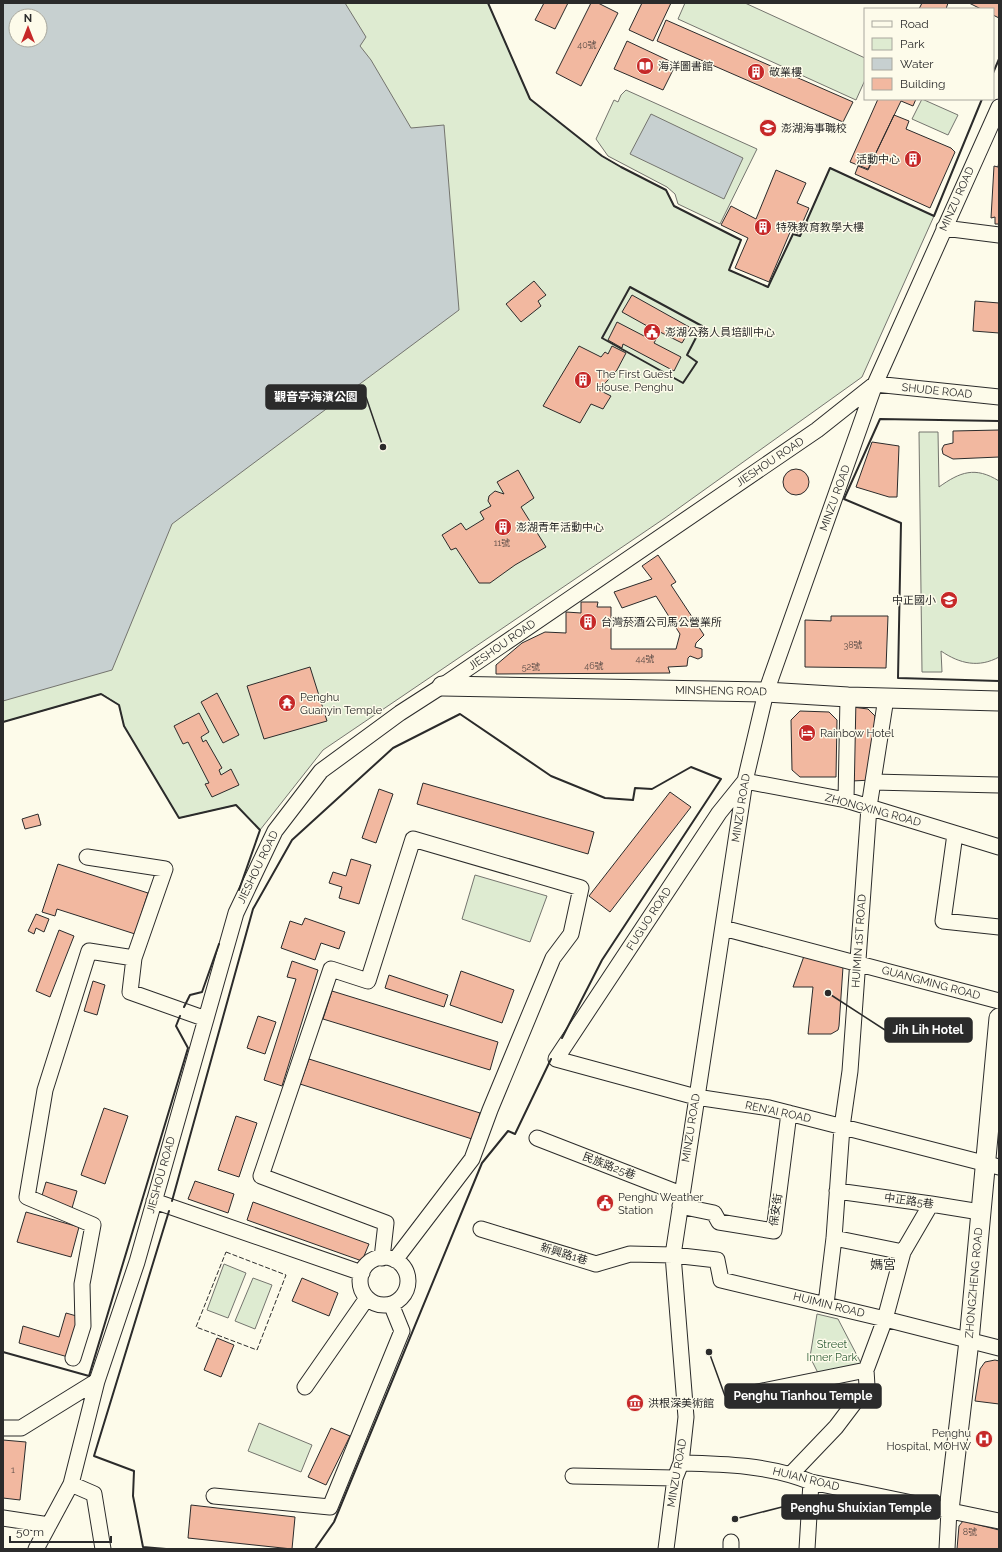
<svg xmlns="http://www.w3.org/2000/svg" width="1002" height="1552" font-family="Raleway,'Noto Sans TC',sans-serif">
<rect width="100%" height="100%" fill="#fdfbea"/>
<path fill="#deebd1" stroke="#74746e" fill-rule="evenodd" d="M3 3H488L530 99 602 156 621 167 666 190 674 206 741 240 729 270 768 287 793 234 800 236 830 168 934 216 862 377 665 518 323 750 260 830 236 805 179 818 124 726 119 705 102 694 3 722ZM16 16H40V40H16Z
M685 3H745L865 58V80L856 100 678 19Z
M626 90 757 149 720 224 678 204 675 194 667 187 608 156 596 139 614 100 618 102 621 95Z
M922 99 958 115 948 135 912 119Z
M919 432H938L939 487C960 472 975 466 999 481V657C979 668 960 664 941 651L942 672H922Z
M475 875 547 896 530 942 462 919Z
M224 1264 246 1273 228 1318 207 1310Z
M253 1278 272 1285 255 1329 235 1321Z
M817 1314 838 1319 862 1365 818 1373 810 1357Z
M259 1423 312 1445 301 1472 248 1451Z"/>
<path fill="#c7d0d0" stroke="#74746e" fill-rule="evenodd" d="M3 3H345L366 37 360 46 371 60 411 128 444 125 459 310 172 524 112 670 3 701ZM16 16H40V40H16Z
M651 114 743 158 724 199 630 154Z"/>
<path fill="#f2b8a0" stroke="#2b2b2b" d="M544 3H568L555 29 535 20Z
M591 3H598L618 13 581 86 556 73Z
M642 3H671L653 41 629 30Z
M922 3H948L946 9H919Z
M969 3H999V18L993 15V9H981Z
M666 20 853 102 843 122 657 41Z
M627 41 676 64 663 90 614 69Z
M878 99H916L913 106 901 101 868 169 850 162Z
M894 115 909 121 906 129 951 148 955 152 930 208 855 174 858 166 868 170Z
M999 161V224H995V217L991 218 994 166 998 167Z
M776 170 806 183 797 203 809 208 798 233 791 230 769 282 735 268 748 238 721 225 731 206 756 219Z
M534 281 546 295 538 301 541 306 521 322 506 304Z
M632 295 691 328 682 343 660 332 654 343 681 357 674 371 623 344 622 348 608 340 617 322 644 336 649 327 622 312Z
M975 301 999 303V333L973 331Z
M579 346 601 357 605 352 608 354 612 346 626 353 617 370 599 390 611 396 603 409 591 404 580 423 543 406Z
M999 430V457L953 459 943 454 942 449 944 445 953 443V431Z
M872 442 899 446 897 497H889L856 487Z
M783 482a13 13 0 1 1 26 0a13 13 0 1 1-26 0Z
M518 470 534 498 521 507 546 547 515 565 490 583H479L456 548 451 550 442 535 461 523 466 530 484 519 480 512 491 506 488 501 489 496 495 491 504 494 497 482Z
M658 555 676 582 671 585 704 635 696 643 695 647 702 649V657L698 659 690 656 688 658 687 666 668 667 670 673 496 674V665L522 643 545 632 566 633V612L581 613V602H598L597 607H611V649H676L680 634 656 596 622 608 614 592 652 579 642 566Z
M831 616H888L886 668 805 667V620L831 621Z
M310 667 327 721 264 739 247 686Z
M217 693 239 735 223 743 201 702Z
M852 707 868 709 875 716 872 780 852 781Z
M800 711 829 712 837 720 836 777H800L792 770 791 720Z
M199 713 209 732 201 737 203 742 206 740 222 768 219 770 221 775 231 769 239 785 212 797 205 784 209 783 188 742 183 744 174 726Z
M423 783 594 832 588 854 417 804Z
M379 789 393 794 376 843 362 838Z
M670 792 691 807 610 912 589 896Z
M38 814 41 825 25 829 22 819Z
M351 859 371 865 359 904 339 898 342 887 329 883 333 872 346 876Z
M58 864 148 893 135 934 57 909 55 916 42 912Z
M36 914 49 919 44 932 36 928 34 934 28 931Z
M305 918 345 932 339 949 321 943 315 960 281 948 290 921 302 925Z
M59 930 74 936 50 997 36 991Z
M804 956 843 967 839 1026 838 1030 831 1034H808L813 987H793Z
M292 961 318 970 282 1086 264 1080 296 979 287 977Z
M461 971 514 990 502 1023 450 1005Z
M389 975 448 995 444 1007 385 988Z
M93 981 105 985 97 1015 84 1011Z
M332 991 498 1042 490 1070 323 1019Z
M258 1016 276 1022 265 1054 247 1048Z
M309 1059 480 1113 472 1139 300 1084Z
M104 1108 128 1116 105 1184 81 1175Z
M236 1116 257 1123 239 1177 218 1170Z
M195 1181 234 1194 228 1213 188 1199Z
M46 1182 77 1191 72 1208 41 1199Z
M253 1202 369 1244 362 1261 247 1220Z
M26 1212 79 1227 71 1257 17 1242Z
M302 1278 338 1293 329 1316 292 1301Z
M66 1313 80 1317 68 1357 19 1343 23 1326 59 1337Z
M217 1338 234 1345 221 1377 204 1370Z
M995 1360 999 1361V1404L975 1401 980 1369 985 1362Z
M331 1428 350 1436 326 1485 308 1477Z
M3 1440 26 1442 20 1500 3 1498Z
M191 1505 295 1517 292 1549 188 1538Z
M963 1521 999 1530V1549H957L959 1526Z"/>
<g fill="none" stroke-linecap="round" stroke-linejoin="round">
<defs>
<path id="minor" d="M944 228 999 235
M745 781 846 800 999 847
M744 782 719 813 556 1059 696 1097 769 1108 999 1167
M873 782 999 785
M846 800 848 697
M955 834 943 921 999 927
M87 857 165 869 134 958
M723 928 999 1001
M537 1138 681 1194
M837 1191 931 1204 980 1212
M154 1201 362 1273
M680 1206 714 1213 719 1222 774 1231 789 1113
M481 1229 596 1264 630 1254 673 1255 717 1260 721 1280 885 1319 999 1348
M834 1238 903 1252
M360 1281a24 24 0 1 1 48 0a24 24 0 1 1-48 0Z
M382 1258 386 1223 261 1176 331 969 368 981 413 839 581 888 571 934 553 958 490 1110 472 1159 395 1260
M826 1304 834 1238 842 1127 850 1071 869 807 886 698
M73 1358 83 1326 82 1284 93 1225 27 1197 45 1090 89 951 134 958 130 992 206 1019
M305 1387 367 1298
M743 1395 866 1370
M3 1428H21L97 1381
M681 1463C725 1464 770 1465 811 1482L999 1521
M792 1473 836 1427 867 1386 866 1370 885 1319 903 1252 931 1204
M573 1476 675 1478
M71 1484 94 1494 103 1549
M214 1496 330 1507 402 1331 391 1304
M3 1518 49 1525
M36 1549 71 1484 97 1381 137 1262 236 913 275 831 321 771 400 713 442 686 817 430 875 384 999 397
M666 1549 675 1478 681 1463 686 1417 673 1255 745 781 766 692 875 384 999 107
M731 1549V1542
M807 1549 811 1482
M947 1549 949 1510"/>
<path id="major" d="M442 686 766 692 848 697 999 701
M949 1510 969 1341 999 1018"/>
</defs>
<use href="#minor" stroke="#2b2b2b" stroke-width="17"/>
<use href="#major" stroke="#2b2b2b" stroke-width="21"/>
<use href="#minor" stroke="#fdfbea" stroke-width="15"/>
<use href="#major" stroke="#fdfbea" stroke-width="19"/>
<path stroke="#2b2b2b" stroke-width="1" stroke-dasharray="5 2" stroke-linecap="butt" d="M226 1252 286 1275 257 1350 196 1327Z"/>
<path stroke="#2b2b2b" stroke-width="2" d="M488 3 530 99 602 156 621 167 666 190 674 206 741 240 729 270 768 287 793 234 800 236 830 168 934 216 982 99
M993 73 999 59
M630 287 702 326 687 355 697 362 683 383 602 338Z
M999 421 880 419 844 499 901 523 898 678 999 681
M3 722 101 694 119 705 124 726 179 818 236 805 260 830 239 890
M184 1007 190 995 202 992 219 944
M172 1201 253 909 292 840 393 748 460 714 551 776 605 798 633 800 635 788 652 789 691 767 721 779 602 960 562 1038
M3 1352 89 1376 188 1048 176 1026 180 1016
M166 1549 143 1547 133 1496 134 1471 94 1456 169 1211
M315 1549 334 1522 482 1163 508 1131 515 1134 551 1059"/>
</g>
<defs>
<symbol id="library-disc" viewBox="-11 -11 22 22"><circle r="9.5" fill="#c62828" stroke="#fdfbea"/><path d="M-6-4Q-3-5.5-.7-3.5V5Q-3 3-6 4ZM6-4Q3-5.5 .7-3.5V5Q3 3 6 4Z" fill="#fff"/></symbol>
<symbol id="building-disc" viewBox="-11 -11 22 22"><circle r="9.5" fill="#c62828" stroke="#fdfbea"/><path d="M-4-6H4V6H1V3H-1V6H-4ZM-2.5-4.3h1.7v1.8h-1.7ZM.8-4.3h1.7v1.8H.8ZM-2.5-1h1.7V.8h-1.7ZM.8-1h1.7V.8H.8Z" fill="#fff"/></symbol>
<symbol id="school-disc" viewBox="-11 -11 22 22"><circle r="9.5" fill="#c62828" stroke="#fdfbea"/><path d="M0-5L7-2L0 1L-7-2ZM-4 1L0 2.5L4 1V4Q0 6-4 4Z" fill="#fff"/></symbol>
<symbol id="civic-disc" viewBox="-11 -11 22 22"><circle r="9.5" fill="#c62828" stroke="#fdfbea"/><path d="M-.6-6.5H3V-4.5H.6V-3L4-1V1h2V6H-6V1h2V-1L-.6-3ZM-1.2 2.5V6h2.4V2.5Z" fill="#fff"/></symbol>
<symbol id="temple-disc" viewBox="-11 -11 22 22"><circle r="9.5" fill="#c62828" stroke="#fdfbea"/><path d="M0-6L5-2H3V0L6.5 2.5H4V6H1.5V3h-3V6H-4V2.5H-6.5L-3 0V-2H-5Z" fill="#fff"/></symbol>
<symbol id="hotel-disc" viewBox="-11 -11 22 22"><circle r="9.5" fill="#c62828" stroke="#fdfbea"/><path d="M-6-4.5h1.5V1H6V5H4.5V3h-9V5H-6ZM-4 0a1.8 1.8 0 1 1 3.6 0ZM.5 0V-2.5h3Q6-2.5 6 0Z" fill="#fff"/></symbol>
<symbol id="museum-disc" viewBox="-11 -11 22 22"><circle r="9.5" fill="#c62828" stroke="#fdfbea"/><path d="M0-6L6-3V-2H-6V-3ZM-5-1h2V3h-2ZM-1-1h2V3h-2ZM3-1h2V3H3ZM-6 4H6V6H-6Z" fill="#fff"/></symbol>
<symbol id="hospital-disc" viewBox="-11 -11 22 22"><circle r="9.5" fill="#c62828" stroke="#fdfbea"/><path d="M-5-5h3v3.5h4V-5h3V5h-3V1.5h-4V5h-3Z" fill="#fff"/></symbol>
</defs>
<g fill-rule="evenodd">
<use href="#library-disc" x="635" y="56" width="20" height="20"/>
<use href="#building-disc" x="746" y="62" width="20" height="20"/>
<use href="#school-disc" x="758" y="118" width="20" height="20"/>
<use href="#building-disc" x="903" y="149" width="20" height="20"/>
<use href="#building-disc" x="753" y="217" width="20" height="20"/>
<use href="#civic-disc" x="642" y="322" width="20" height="20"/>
<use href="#building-disc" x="573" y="370" width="20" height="20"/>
<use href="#building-disc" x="493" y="517" width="20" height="20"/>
<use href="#school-disc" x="939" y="590" width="20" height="20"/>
<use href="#building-disc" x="578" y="612" width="20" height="20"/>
<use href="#temple-disc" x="277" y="693" width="20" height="20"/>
<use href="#hotel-disc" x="797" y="723" width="20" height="20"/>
<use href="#civic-disc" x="595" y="1193" width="20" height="20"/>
<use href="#museum-disc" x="625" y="1393" width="20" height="20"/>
<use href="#hospital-disc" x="974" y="1429" width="20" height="20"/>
</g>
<g text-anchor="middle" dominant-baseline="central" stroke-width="3" stroke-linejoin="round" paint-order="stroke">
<g font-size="9" fill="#5d4e48">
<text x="587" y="45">40號</text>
<text x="502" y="543">11號</text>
<text x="853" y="645">38號</text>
<text x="645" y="659">44號</text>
<text x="594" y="666">46號</text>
<text x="531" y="667">52號</text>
<text x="13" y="1470">1</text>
<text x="970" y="1532">8號</text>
</g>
<g font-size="11" fill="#2b2b2b" stroke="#fdfbea" text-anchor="start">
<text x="658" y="66">海洋圖書館</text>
<text x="769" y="72">敬業樓</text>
<text x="781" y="128">澎湖海事職校</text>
<text x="900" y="159" text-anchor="end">活動中心</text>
<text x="776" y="227">特殊教育教學大樓</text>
<text x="665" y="332">澎湖公務人員培訓中心</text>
<text x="596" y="374">The First Guest<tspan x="596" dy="13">House, Penghu</tspan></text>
<text x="516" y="527">澎湖青年活動中心</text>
<text x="936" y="600" text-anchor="end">中正國小</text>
<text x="601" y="622">台灣菸酒公司馬公營業所</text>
<text x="300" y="697">Penghu<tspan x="300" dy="13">Guanyin Temple</tspan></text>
<text x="820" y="733">Rainbow Hotel</text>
<text x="618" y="1197">Penghu Weather<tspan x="618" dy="13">Station</tspan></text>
<text x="648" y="1403">洪根深美術館</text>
<text x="971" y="1433" text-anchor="end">Penghu<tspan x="971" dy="13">Hospital, MOHW</tspan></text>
</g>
<g font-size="11" fill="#2b2b2b" stroke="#fdfbea">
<text transform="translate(957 199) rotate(-66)">MINZU ROAD</text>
<text transform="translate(937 391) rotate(6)">SHUDE ROAD</text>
<text transform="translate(770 462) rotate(-34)">JIESHOU ROAD</text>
<text transform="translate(835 498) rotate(-70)">MINZU ROAD</text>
<text transform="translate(502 645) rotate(-35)">JIESHOU ROAD</text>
<text transform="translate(721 691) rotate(1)">MINSHENG ROAD</text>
<text transform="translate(741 808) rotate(-81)">MINZU ROAD</text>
<text transform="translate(873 810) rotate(15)">ZHONGXING ROAD</text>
<text transform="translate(258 867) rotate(-64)">JIESHOU ROAD</text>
<text transform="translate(649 919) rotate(-57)">FUGUO ROAD</text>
<text transform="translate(859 941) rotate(-86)">HUIMIN 1ST ROAD</text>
<text transform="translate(931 983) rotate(15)">GUANGMING ROAD</text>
<text transform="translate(778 1112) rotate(12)">REN'AI ROAD</text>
<text transform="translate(691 1128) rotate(-81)">MINZU ROAD</text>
<text transform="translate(609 1166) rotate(21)">民族路25巷</text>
<text transform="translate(161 1175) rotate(-74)">JIESHOU ROAD</text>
<text transform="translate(909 1201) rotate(8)">中正路5巷</text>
<text transform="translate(776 1210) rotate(-81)">保安街</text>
<text transform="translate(564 1254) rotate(17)">新興路1巷</text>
<text transform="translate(974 1283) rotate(-85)">ZHONGZHENG ROAD</text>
<text transform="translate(829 1305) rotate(14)">HUIMIN ROAD</text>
<text transform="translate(677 1473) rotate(-80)">MINZU ROAD</text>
<text transform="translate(806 1479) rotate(14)">HUIAN ROAD</text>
</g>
<g font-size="11" fill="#34623c" stroke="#fdfbea">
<text x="832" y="1344">Street<tspan x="832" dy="13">Inner Park</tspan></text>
</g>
<g font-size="13" fill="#2b2b2b" stroke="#fdfbea">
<text x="883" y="1264">媽宮</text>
</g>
</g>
<path fill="none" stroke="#2b2b2b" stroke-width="1.5" d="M383 447L366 397M828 993L885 1030M709 1352L725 1396M735 1519L782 1507"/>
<g fill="#2b2b2b" stroke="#fdfbea" stroke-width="1.5">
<circle cx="383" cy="447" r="4"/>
<circle cx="828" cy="993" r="4"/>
<circle cx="709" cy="1352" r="4"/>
<circle cx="735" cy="1519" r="4"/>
</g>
<g fill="#2b2b2b" stroke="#2b2b2b" stroke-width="1.5">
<rect x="266" y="385" width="100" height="24" rx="4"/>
<rect x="885" y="1018" width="87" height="24" rx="4"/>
<rect x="725" y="1384" width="156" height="24" rx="4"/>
<rect x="782" y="1495" width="158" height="24" rx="4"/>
</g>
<g font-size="12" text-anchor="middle" font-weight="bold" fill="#fff">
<text x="316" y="401">觀音亭海濱公園</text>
<text x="928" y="1034">Jih Lih Hotel</text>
<text x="803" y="1400">Penghu Tianhou Temple</text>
<text x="861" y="1512">Penghu Shuixian Temple</text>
</g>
<rect width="1002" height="1552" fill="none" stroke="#2b2b2b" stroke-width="8"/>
<rect x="864" y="8" width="130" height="92" fill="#fdfbea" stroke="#a9a89e"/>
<rect x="872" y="21" width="20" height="6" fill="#fdfbea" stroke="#a9a89e"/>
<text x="900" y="28" font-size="12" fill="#2b2b2b">Road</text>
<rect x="872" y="38" width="20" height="12" fill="#deebd1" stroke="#a9a89e"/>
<text x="900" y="48" font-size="12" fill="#2b2b2b">Park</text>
<rect x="872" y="58" width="20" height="12" fill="#c7d0d0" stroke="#a9a89e"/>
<text x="900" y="68" font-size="12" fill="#2b2b2b">Water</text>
<rect x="872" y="78" width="20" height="12" fill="#f2b8a0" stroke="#a9a89e"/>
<text x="900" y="88" font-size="12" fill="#2b2b2b">Building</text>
<g transform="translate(28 28)"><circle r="19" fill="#fdfbea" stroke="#a9a89e"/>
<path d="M0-3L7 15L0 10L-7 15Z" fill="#c62828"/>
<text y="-6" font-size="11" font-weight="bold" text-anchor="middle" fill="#2b2b2b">N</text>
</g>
<path d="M10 1536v6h101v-6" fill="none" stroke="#2b2b2b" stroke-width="2"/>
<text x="16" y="1536" font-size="12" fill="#2b2b2b" stroke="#fdfbea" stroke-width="3" paint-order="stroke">50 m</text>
</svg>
